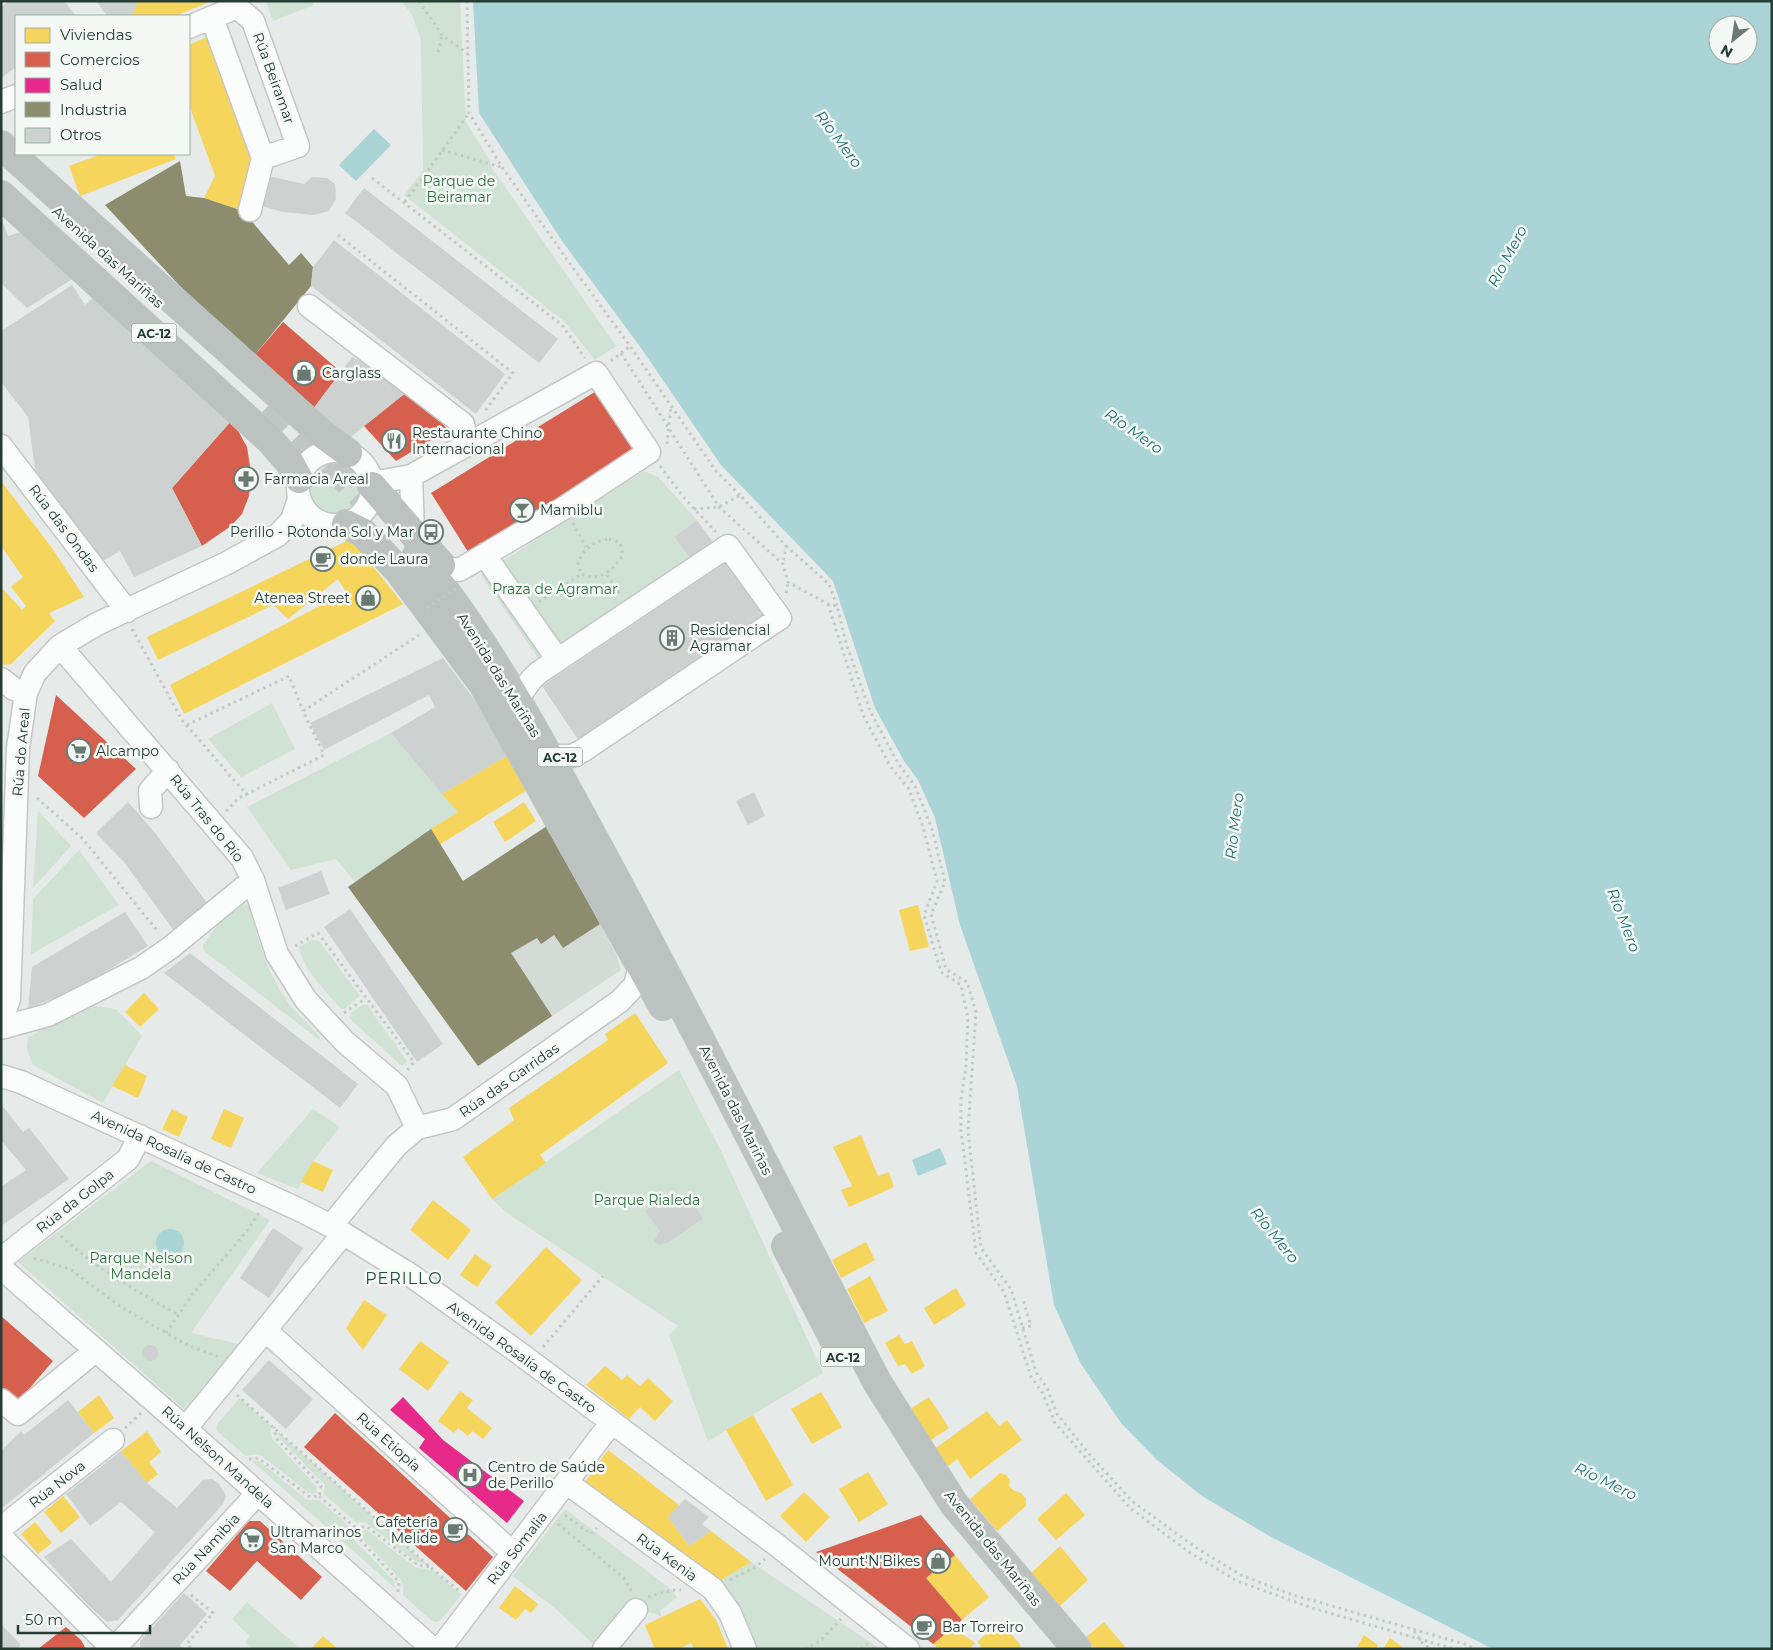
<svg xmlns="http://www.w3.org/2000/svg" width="1773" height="1650" font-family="Montserrat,sans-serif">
<rect width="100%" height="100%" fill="#e6eae8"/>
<path fill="#d4dbd7" d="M565 859 616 954 621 970 478 1066 362 903 463 881 483 911Z"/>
<path fill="#d0e2d4" d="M266 1H312L314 5 273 21Z
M401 1H460L466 122 489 159 492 168 616 346 595 360 564 321 404 195 423 171 421 40 412 15Z
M307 488a29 29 0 1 1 58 0a29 29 0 1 1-58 0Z
M644 471 658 477 697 520 674 537 690 558 540 661 481 575Z
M272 703 295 749 241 777 208 739Z
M391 733 458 812 355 882 336 859 291 870 247 807Z
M38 811 71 846 33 888Z
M79 850 119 905 31 954 33 899Z
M245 904 250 907C258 943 268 974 289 1004 299 1017 315 1028 322 1042L204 951 203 945 223 917Z
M312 940 319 941 360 996 344 1009H341C326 991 303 970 299 947Z
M87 1005 116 1009 142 1036 103 1103 33 1065 27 1049 28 1038 56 1020Z
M363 1005H367L407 1061 402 1066 349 1018 352 1012Z
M679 1070 721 1151 823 1373 708 1441 669 1335 678 1326 508 1214 492 1199Z
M313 1109 340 1127 313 1161 298 1189 257 1173Z
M151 1161 270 1220 191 1333 243 1345 185 1410 18 1262Z
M240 1398 270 1425 272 1438 316 1486 317 1491 314 1494 309 1493 262 1456 257 1454 246 1456 218 1432 216 1428 218 1423Z
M278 1432 426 1564 417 1562 365 1522 357 1523 324 1494 325 1485 280 1439Z
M252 1461H259L307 1500H319L351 1528 355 1541 394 1581 395 1588Z
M565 1509 672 1590 677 1597 660 1611 662 1617 654 1613 644 1612 596 1647 556 1609 513 1576Z
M363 1530H367L415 1567 434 1571 461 1595 441 1620 437 1622 432 1621 403 1595V1584L400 1579 362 1538 360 1533Z
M751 1562 880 1649H756L732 1596 718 1582Z
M247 1602 297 1646 295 1649H253L245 1642 250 1636 232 1619Z"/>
<path fill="#aad4d5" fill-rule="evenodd" d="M473 1H1772V1649H1493L1271 1537 1202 1496 1157 1460 1121 1423 1081 1364 1054 1305 1017 1086 960 925 935 818 918 780 904 761 875 708 833 581 721 465 641 348 562 241 479 113ZM1718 25H1748V55H1718Z
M374 129 391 145 356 181 339 165Z
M940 1148 947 1164 918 1176 912 1160Z
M156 1243a14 14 0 1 1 28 0a14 14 0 1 1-28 0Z"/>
<path fill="#f6d55c" d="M138 1H211L176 16H132Z
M209 36 258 170 243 211 204 198 215 176 189 105V45Z
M102 154H174L176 159 80 196 69 166Z
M1 481 52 548 84 597 49 613 55 621 11 664 1 665V587L22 610 26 606 11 587 23 577 1 546Z
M351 539 403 604 184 714 170 685 346 592 338 579 288 619 273 605 158 660 147 637Z
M510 754 529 789 439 845 431 829 458 812 442 794Z
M524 802 536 821 505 842 493 822Z
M918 905 929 947 910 951 899 910Z
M144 993 159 1009 140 1027 125 1012Z
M635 1013 668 1063 540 1155 546 1163 492 1199 463 1157 514 1120 509 1108 608 1040 605 1034Z
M125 1065 147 1076 138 1098 112 1086Z
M172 1109 188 1117 179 1137 162 1129Z
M224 1109 244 1118 231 1148 211 1139Z
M861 1135 878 1176 889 1172 894 1187 849 1207 841 1190 852 1186 833 1147Z
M313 1161 333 1170 323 1192 301 1182Z
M433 1200 471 1230 448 1260 410 1230Z
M866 1242 875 1260 841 1278 832 1260Z
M546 1247 582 1280 531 1336 495 1303Z
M475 1254 492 1266 477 1287 460 1275Z
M870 1276 888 1311 864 1323 847 1289Z
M956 1288 966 1305 934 1325 924 1308Z
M364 1300 387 1315 363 1350 346 1328Z
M899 1335 905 1344 912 1341 925 1366 912 1374 905 1364 898 1366 885 1343Z
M420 1341 449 1362 428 1391 399 1369Z
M605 1366 622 1380 627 1375 640 1386 648 1378 673 1401 655 1421 640 1407 629 1419 586 1385Z
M460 1391 473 1400 467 1408 492 1428 483 1439 472 1431 468 1436 458 1428 454 1433 438 1421Z
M821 1392 842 1427 812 1444 791 1409Z
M99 1395 114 1418 94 1433 78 1412Z
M929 1397 949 1428 928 1442 909 1410Z
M987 1411 999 1426 1007 1420 1022 1440 970 1479 957 1459 946 1468 933 1450Z
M753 1415 793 1485 766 1501 726 1430Z
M147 1431 161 1452 149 1462 158 1474 147 1483 121 1451Z
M608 1450 679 1505 668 1517 689 1546 711 1531 751 1562 718 1582 585 1482Z
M868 1472 888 1504 859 1522 839 1489Z
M1000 1473 1006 1475 1010 1480 1009 1486 1013 1490 1021 1493 1026 1499V1506L997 1531 970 1499Z
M804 1492 830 1517 806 1542 780 1516Z
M1066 1493 1085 1515 1056 1540 1037 1519Z
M63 1496 80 1517 61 1533 44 1512Z
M35 1522 52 1543 38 1554 21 1534Z
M1060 1546 1088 1580 1059 1607 1031 1573Z
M955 1555 989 1597 962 1620 926 1578Z
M515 1586 538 1604 531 1613 525 1609 516 1620 499 1608Z
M700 1599 716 1620 728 1649H694L691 1643 679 1649H655L645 1625Z
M1001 1621 1021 1646 1018 1649H978L981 1646 977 1642Z
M1104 1622 1127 1649H1095L1085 1638Z
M953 1627 975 1643 970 1649H940L933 1644Z
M1364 1635 1378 1645 1376 1649H1356Z
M323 1636 338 1649H311Z
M1390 1638 1405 1649H1383Z"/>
<path fill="#d6604d" d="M283 322 341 372 313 409 254 356Z
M598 390 636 451 470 555 431 493Z
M408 391 425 403 448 430 396 461 364 426Z
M232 420 247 447 251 473 249 496 242 514 231 526 202 546 172 488Z
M56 695 136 769 84 818 38 776Z
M1 1316 53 1361 16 1404 1 1392Z
M335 1413 493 1557 466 1591 304 1447Z
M921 1515 955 1555 926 1578 962 1620 933 1644 816 1552Z
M249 1521H260L322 1577 301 1600 257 1561 230 1591 206 1571Z
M66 1627 81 1640 86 1649H38Z"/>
<path fill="#e7298a" d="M403 1397 443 1440 524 1501 507 1523 419 1448 425 1439 390 1410Z"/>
<path fill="#8c8c6e" d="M180 161 186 196 204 198 243 211 289 265 301 253 313 267 311 286 254 356 203 311 105 205Z
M547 826 600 924 563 948 554 935 541 944 537 938 511 953 552 1016 478 1066 348 887 431 829 463 881Z"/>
<path fill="#cdd1cf" d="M9 1H64L76 16H16V67L1 78V7Z
M96 1H138L132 16H107Z
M268 176 304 184 312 177 327 178 335 184 336 199 329 211 313 215 283 212 258 205Z
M364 188 558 339 539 363 345 213Z
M1 217 8 236 24 231 74 278 27 308 1 283Z
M334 240 505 374 476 414 311 286 313 267Z
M72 285 85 305 95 296 232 420 172 488 202 546 134 577 120 551 101 562 36 476 28 417 1 382V331Z
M352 357 383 372 408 391 347 440 313 409Z
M697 520 712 541 690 558 674 537Z
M729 560 766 614 579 741 542 686Z
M443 658 492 723 510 754 442 794 391 733 435 707 429 695 324 750 310 723Z
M754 792 765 816 748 825 736 801Z
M128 802 156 834 210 907 175 932 124 862 96 833Z
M321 871 330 894 286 910 278 888Z
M350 909 443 1044 417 1062 324 927Z
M125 912 148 946 85 984 28 1009 32 967Z
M190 953 358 1084 340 1108 164 973Z
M1 1104 23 1132 29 1128 69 1179 1 1226V1187L26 1170 1 1140Z
M671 1193 677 1194 680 1199 687 1195 703 1218 669 1242 659 1245 654 1241 660 1231 645 1211Z
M273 1228 303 1248 269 1298 240 1278Z
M142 1353a8 8 0 1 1 16 0a8 8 0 1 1-16 0Z
M269 1360 313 1399 286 1429 242 1390Z
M68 1400 94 1433 1 1509V1451L21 1431 24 1435Z
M121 1451 147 1483 177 1508 203 1480 212 1479 219 1484 226 1496 223 1504 118 1620 107 1622 87 1604 44 1557 71 1539 111 1582 155 1532 121 1502 90 1526 66 1494Z
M685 1499 709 1517 702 1524 711 1531 689 1546 668 1517Z
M184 1593 207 1614 180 1645 184 1649H140V1641Z
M1 1624 20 1644 19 1649H1Z"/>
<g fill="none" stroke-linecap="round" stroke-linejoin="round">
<path stroke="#bfc7c4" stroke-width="28" stroke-dasharray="28 14" stroke-linecap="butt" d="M270 404 334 467 389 524"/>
<defs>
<path id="minor" d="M189 27 237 7 253 21 298 146 263 158 212 18
M1 102 16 96
M250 210 263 158
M309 306 463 424 467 445
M1 446 127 611
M298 488a37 37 0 1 1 74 0a37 37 0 1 1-74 0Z
M411 476 413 531
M372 483 411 476 596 373 649 452 564 508 466 566 459 570 444 568
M486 554 491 564 558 660
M60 646 242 858 253 880 277 954 306 1000 345 1042 397 1086 417 1128
M1 679 14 689 26 693
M523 691 531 680 538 673 728 546 780 618 582 751 572 756H559
M151 807 150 791 168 770
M1 1023 9 999 18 748 26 693 35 673 60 646 97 624 227 563 278 535 292 520 299 499
M1 1028 48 1015 141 968 170 948 253 880
M1 1076 21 1082 302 1211 331 1226 409 1274 515 1350 778 1546 908 1649
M331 1226 396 1146 417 1128 453 1119 620 1001 635 985 640 967
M1 1259 128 1159 140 1136
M1 1268 169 1414 433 1649
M265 1330 513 1553
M1 1400 18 1414 95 1351
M186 1428 343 1234
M567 1483 713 1589 730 1613 745 1649
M1 1528 113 1440
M1 1537 113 1649
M114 1649 258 1493
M440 1649 611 1423
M604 1649 636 1610"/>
<path id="highway" d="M1 145 322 434 348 453
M1 195 270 440 290 463 299 479
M372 486 441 565
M346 524 362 532 400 572 483 684 663 1006
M417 555C489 642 541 742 595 841 692 1020 783 1202 877 1382L954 1504 1077 1649
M786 1246 835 1341"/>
</defs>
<use href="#minor" stroke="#c3c7c5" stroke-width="25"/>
<use href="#highway" stroke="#bec6c3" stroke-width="30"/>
<path stroke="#c2cac6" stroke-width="3" stroke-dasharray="2.5 4" stroke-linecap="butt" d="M419 1 442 35 468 54
M467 1 469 113 502 167 568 261 630 346 716 471 740 495
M438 52 442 35
M442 150 501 167
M372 178 562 325 585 358
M405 202 469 113
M338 235 513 373 485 411
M621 353 719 507 783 564 788 582 828 604 837 606 846 643 870 711 898 763 915 786 932 829 945 882 931 914 946 969 967 982 976 1012 968 1131 981 1248 1011 1289 1036 1372 1047 1388 1057 1414 1090 1455 1132 1501 1195 1547 1241 1575 1290 1594 1468 1645 1474 1649
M611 361 630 346
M667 444 671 406
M660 466 685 499 716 532
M694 509 719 507 740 495 786 546 783 564
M573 523 586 547
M609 539 620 543 623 555C612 571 601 582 581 574L578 563C586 547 591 542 609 539Z
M786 546 829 584 837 606
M607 575 621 595
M786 593 788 582
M539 602 581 574
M828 604 863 715 890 766 909 789 923 827 937 881 924 915 941 972 961 985 968 1018 966 1066 961 1100V1130L976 1253 1004 1292 1031 1377 1042 1392 1055 1423 1130 1508 1189 1552 1237 1581 1312 1608 1454 1649
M132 629 182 720 247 795
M187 725 289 676 303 711
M37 798 83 839 159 933
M226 811 239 798 324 755 303 711 419 635
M295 946 318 933 414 1062 407 1071
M344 1013 366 998
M61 1236C96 1269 138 1292 179 1315
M34 1258 70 1269 121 1307 185 1344 219 1357
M1022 1328 1031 1326 1023 1300
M166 1333 192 1295 247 1231 260 1211
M543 1347 603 1276
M237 1395 430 1567 459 1591
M125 1428 141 1413
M249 1459 258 1458 310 1497 319 1496 321 1486 276 1438 274 1427
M319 1496 357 1529
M565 1515 591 1534 597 1528
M558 1524 624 1578 632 1592
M730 1580 757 1566 765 1559
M398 1592 399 1582 357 1536V1529L366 1526 418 1565 430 1567
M191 1595 213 1613 187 1644 192 1649
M648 1597 672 1590H681
M1414 1631 1423 1644 1431 1649
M805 1649 820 1641 841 1619
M861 1649 869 1643"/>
<use href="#minor" stroke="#fbfcfc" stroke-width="22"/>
<use href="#highway" stroke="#bcc2c0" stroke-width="28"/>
<path stroke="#c2cac6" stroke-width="3" stroke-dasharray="2.5 4" stroke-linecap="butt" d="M427 608 459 587"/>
</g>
<defs>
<symbol id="shop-ring" viewBox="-11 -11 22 22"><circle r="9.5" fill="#f4f9f6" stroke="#697a72" stroke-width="1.5"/><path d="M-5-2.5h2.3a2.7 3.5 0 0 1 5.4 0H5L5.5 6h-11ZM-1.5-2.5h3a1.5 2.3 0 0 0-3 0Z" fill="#697a72"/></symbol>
<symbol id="restaurant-ring" viewBox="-11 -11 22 22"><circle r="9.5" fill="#f4f9f6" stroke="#697a72" stroke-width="1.5"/><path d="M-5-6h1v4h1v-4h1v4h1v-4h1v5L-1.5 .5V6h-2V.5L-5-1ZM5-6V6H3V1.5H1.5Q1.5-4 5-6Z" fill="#697a72"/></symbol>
<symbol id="pharmacy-ring" viewBox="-11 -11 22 22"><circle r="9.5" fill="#f4f9f6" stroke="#697a72" stroke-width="1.5"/><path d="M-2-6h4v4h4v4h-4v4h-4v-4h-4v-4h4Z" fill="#697a72"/></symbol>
<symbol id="bar-ring" viewBox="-11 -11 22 22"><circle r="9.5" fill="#f4f9f6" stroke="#697a72" stroke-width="1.5"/><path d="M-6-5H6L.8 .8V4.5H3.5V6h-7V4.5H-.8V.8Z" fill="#697a72"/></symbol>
<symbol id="bus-ring" viewBox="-11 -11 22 22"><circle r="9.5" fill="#f4f9f6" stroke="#697a72" stroke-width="1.5"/><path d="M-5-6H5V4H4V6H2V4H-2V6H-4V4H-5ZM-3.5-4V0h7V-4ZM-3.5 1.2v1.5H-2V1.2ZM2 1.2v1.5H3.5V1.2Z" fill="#697a72"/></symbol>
<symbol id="cafe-ring" viewBox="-11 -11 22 22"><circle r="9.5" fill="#f4f9f6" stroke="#697a72" stroke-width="1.5"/><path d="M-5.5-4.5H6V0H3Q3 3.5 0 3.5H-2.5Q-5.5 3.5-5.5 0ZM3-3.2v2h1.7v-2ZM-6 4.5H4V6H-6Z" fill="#697a72"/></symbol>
<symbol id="building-ring" viewBox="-11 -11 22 22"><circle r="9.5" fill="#f4f9f6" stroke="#697a72" stroke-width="1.5"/><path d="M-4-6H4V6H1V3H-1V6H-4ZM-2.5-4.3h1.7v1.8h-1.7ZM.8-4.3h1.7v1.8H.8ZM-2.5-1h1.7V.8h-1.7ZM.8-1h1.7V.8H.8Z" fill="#697a72"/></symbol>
<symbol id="supermarket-ring" viewBox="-11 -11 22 22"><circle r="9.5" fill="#f4f9f6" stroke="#697a72" stroke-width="1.5"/><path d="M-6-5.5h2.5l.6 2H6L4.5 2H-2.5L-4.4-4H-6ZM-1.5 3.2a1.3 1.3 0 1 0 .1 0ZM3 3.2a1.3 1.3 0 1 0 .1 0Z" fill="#697a72"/></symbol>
<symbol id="hospital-ring" viewBox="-11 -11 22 22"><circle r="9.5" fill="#f4f9f6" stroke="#697a72" stroke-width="1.5"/><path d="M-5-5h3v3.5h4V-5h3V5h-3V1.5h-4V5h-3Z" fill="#697a72"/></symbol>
</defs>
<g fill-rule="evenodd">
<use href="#shop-ring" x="290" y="359" width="28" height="28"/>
<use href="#restaurant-ring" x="380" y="427" width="28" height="28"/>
<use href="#pharmacy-ring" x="232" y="465" width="28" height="28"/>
<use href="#bar-ring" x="508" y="496" width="28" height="28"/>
<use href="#bus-ring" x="417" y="518" width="28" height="28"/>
<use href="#cafe-ring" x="309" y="545" width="28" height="28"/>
<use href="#shop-ring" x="354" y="584" width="28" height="28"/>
<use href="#building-ring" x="658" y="624" width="28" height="28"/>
<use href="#supermarket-ring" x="65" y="737" width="28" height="28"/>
<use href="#hospital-ring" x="456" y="1461" width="28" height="28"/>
<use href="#cafe-ring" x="441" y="1516" width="28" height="28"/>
<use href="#supermarket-ring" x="238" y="1526" width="28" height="28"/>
<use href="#shop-ring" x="924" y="1547" width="28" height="28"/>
<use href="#cafe-ring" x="910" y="1613" width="28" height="28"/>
</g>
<g text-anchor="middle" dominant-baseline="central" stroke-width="5" stroke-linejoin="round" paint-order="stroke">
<g fill="#f4f9f6" stroke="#63756e" stroke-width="1">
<rect x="131.5" y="323.5" width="45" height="19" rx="4"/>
<rect x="537.5" y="747.5" width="45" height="19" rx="4"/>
<rect x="820.5" y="1347.5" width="45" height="19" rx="4"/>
</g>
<g font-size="12" font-weight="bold" fill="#253d33">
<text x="154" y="333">AC-12</text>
<text x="560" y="757">AC-12</text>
<text x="843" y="1357">AC-12</text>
</g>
<g font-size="14" fill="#253d33" stroke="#f4f9f6">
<text transform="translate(274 78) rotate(70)">Rúa Beiramar</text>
<text transform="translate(108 257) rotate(42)">Avenida das Mariñas</text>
<text transform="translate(64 528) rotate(53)">Rúa das Ondas</text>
<text transform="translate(499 675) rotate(58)">Avenida das Mariñas</text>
<text transform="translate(21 752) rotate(-85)">Rúa do Areal</text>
<text transform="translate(207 818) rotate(51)">Rúa Tras do Río</text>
<text transform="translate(509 1080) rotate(-35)">Rúa das Garridas</text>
<text transform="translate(736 1110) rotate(63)">Avenida das Mariñas</text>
<text transform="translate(174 1152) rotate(25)">Avenida Rosalía de Castro</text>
<text transform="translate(75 1201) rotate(-38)">Rúa da Golpa</text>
<text transform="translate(522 1357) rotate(36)">Avenida Rosalía de Castro</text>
<text transform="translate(389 1442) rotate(42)">Rúa Etiopía</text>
<text transform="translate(218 1457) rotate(42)">Rúa Nelson Mandela</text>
<text transform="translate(57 1484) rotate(-38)">Rúa Nova</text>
<text transform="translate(517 1548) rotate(-52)">Rúa Somalia</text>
<text transform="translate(993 1548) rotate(51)">Avenida das Mariñas</text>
<text transform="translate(206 1549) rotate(-47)">Rúa Namibia</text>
<text transform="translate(667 1557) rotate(36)">Rúa Kenia</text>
</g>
<g font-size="14" fill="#327142" stroke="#f4f9f6">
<text x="459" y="181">Parque de<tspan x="459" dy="16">Beiramar</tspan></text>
<text x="555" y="589">Praza de Agramar</text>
<text x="647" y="1200">Parque Rialeda</text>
<text x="141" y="1258">Parque Nelson<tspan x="141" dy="16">Mandela</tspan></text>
</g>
<g font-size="14" fill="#253d33" stroke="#f4f9f6" text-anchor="start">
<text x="322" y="373">Carglass</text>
<text x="412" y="433">Restaurante Chino<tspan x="412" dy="16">Internacional</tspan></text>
<text x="264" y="479">Farmacia Areal</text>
<text x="540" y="510">Mamiblu</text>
<text x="414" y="532" text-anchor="end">Perillo - Rotonda Sol y Mar</text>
<text x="340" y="559">donde Laura</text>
<text x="350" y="598" text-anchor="end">Atenea Street</text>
<text x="690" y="630">Residencial<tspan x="690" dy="16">Agramar</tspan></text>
<text x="96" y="751">Alcampo</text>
<text x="488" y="1467">Centro de Saúde<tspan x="488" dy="16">de Perillo</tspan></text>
<text x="438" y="1522" text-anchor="end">Cafetería<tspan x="438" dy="16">Melide</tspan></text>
<text x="270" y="1532">Ultramarinos<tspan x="270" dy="16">San Marco</tspan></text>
<text x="920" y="1561" text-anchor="end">Mount'N'Bikes</text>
<text x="942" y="1627">Bar Torreiro</text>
</g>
<g font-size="15" font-style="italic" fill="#237074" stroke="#f4f9f6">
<text transform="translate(839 139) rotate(53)">Río Mero</text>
<text transform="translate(1507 256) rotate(-62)">Río Mero</text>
<text transform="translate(1134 431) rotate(35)">Río Mero</text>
<text transform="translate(1234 826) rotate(-83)">Río Mero</text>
<text transform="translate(1624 920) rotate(69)">Río Mero</text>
<text transform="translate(1275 1235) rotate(51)">Río Mero</text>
<text transform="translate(1606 1481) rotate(26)">Río Mero</text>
</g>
<g font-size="16" letter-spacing="1" fill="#224d3e" stroke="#f4f9f6">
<text x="404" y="1278">PERILLO</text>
</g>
</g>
<rect width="1773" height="1650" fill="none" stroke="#253d33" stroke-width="5"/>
<rect x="15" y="15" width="175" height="140" fill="#f4f9f6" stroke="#a1aea8"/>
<rect x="25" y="28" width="25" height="15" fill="#f6d55c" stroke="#a1aea8"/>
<text x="60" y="40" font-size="15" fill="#253d33">Viviendas</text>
<rect x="25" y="52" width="25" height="15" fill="#d6604d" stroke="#a1aea8"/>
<text x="60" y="65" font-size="15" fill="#253d33">Comercios</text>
<rect x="25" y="78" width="25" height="15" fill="#e7298a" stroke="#a1aea8"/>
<text x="60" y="90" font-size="15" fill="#253d33">Salud</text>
<rect x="25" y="102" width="25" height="15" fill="#8c8c6e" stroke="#a1aea8"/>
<text x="60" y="115" font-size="15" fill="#253d33">Industria</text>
<rect x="25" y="128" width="25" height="15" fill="#cdd1cf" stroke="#a1aea8"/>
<text x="60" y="140" font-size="15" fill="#253d33">Otros</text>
<g transform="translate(1733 40) rotate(210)"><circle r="24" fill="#f4f9f6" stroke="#a1aea8"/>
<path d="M0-4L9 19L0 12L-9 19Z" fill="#697a72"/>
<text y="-8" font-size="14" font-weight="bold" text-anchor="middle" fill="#253d33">N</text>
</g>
<path d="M18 1625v8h132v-8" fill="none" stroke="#253d33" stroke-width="2.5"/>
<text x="25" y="1625" font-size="15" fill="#253d33" stroke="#f4f9f6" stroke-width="4" paint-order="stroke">50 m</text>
</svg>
